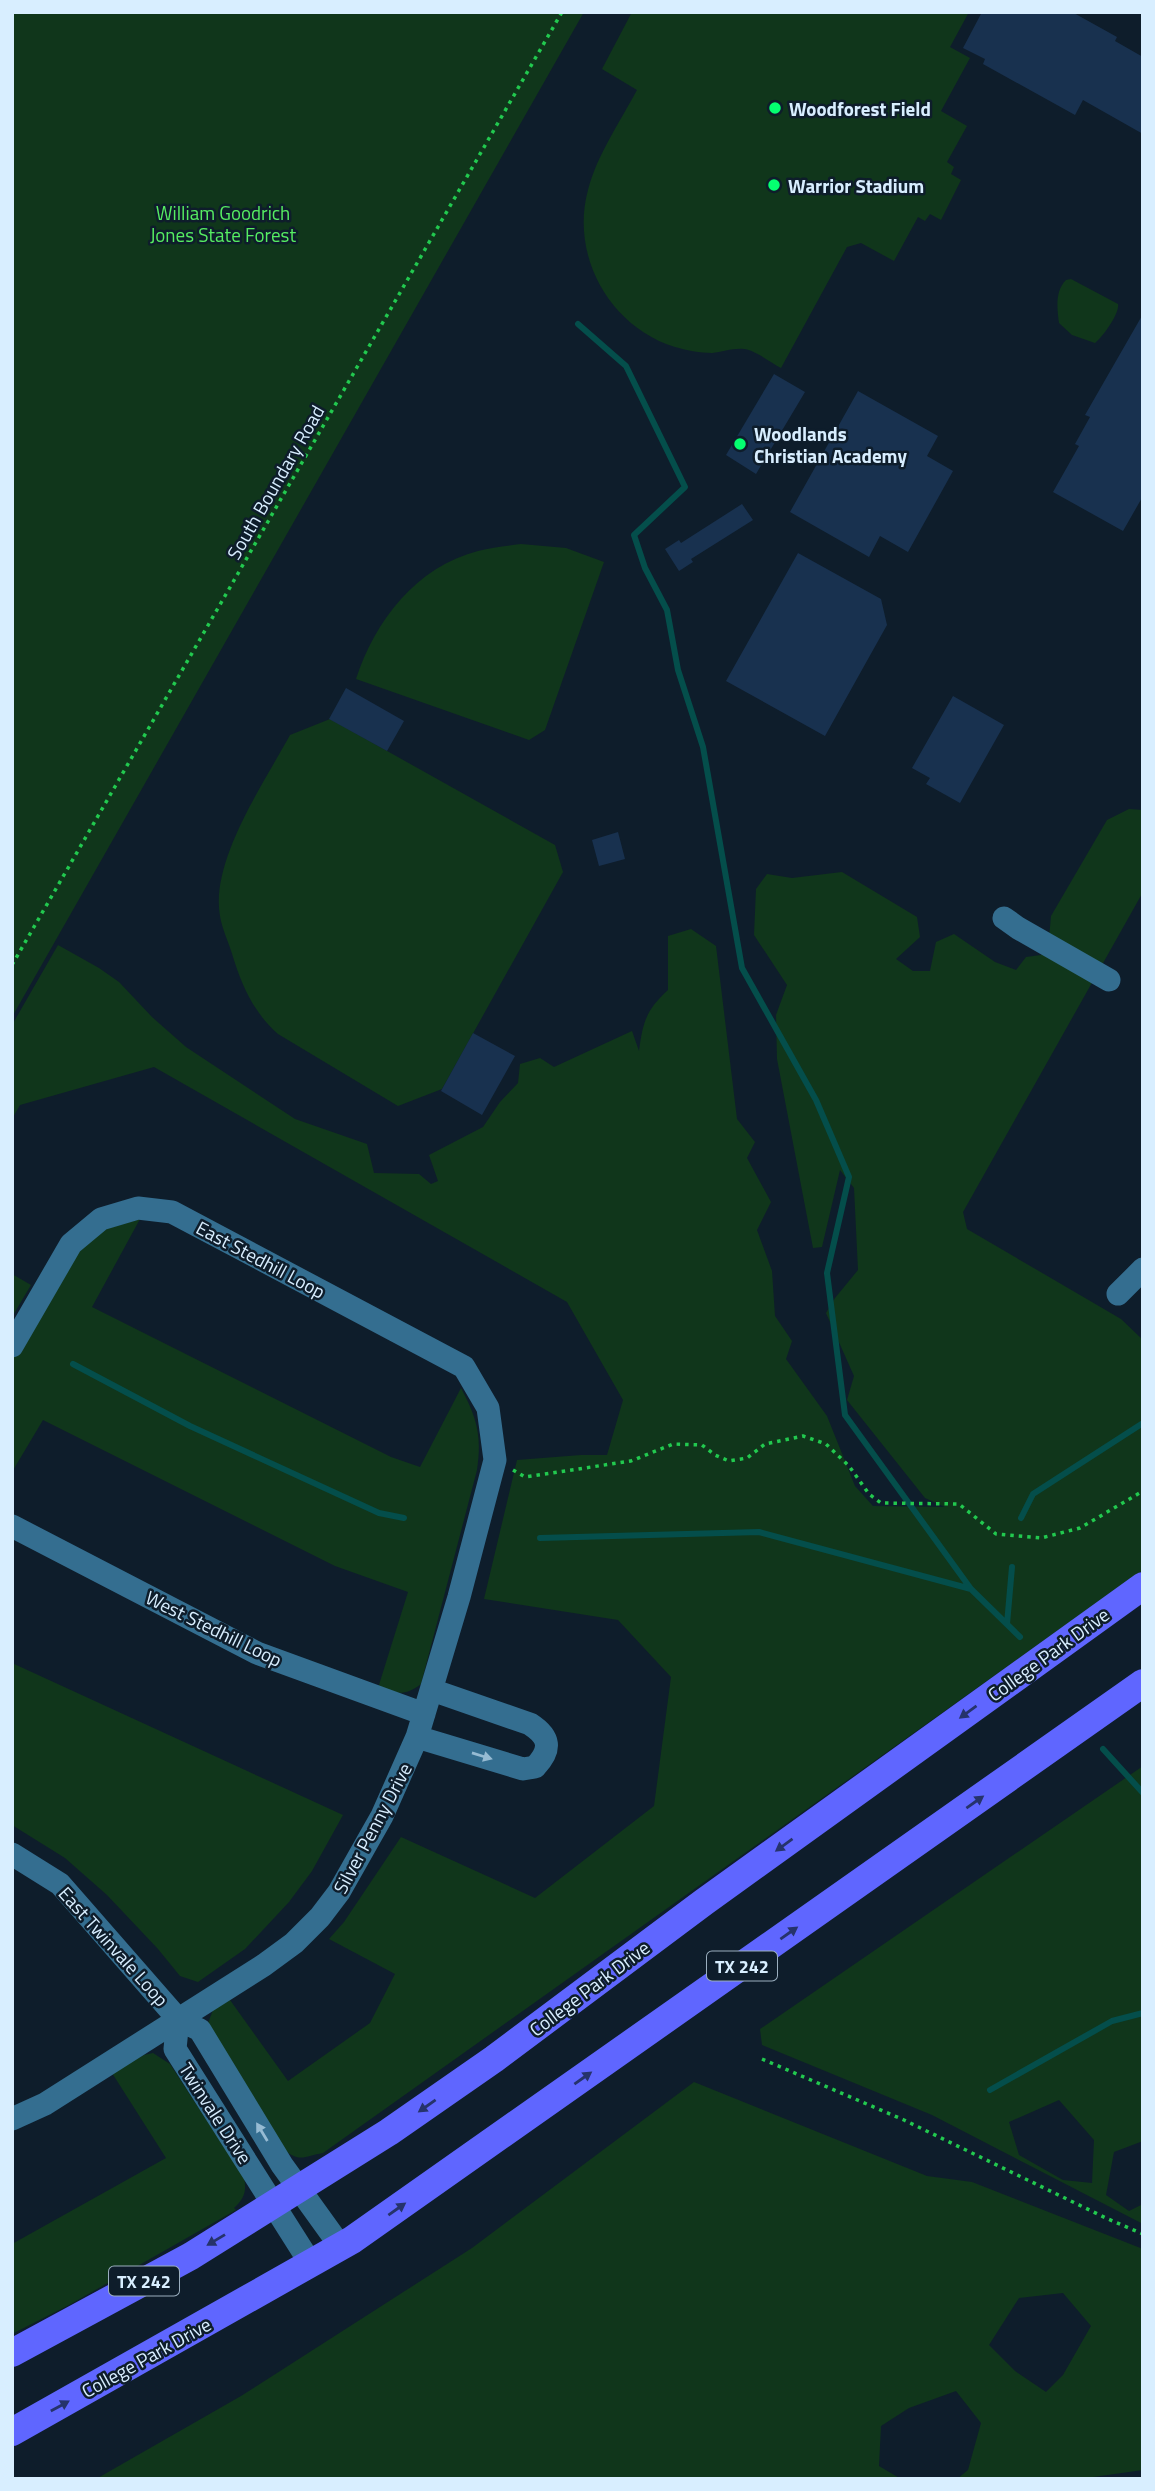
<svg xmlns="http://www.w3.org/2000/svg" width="1155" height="2491" font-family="'Titillium Web',sans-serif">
<rect width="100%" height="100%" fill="#0e1d2b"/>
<path fill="#10361b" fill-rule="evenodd" d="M12 12H584L12 1017Z
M632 12H969L950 47 970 58 941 111 967 126 947 162 954 167 951 174 961 180 941 220 930 214 925 221 918 217 894 261 861 243 847 247 781 368C771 363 755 350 744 349 733 348 722 352 712 353 701 353 685 350 675 347 610 327 570 256 588 190 597 155 620 122 637 90L602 69Z
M1071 279 1118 304C1120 313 1103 337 1095 343L1072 335 1059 323C1057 308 1055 291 1066 280Z
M521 544 566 548 604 562 545 730 529 740 356 679C375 621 416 567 478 551 492 547 507 546 521 544Z
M330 719 555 845 563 872 442 1089 398 1106 278 1034C254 1013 242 986 233 957 229 943 222 929 220 916 210 861 264 783 290 735Z
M1129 809 1143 810V892L963 1212 967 1229 1121 1319 1143 1340V1570L323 2153C305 2156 298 2164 282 2147L208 2023 213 2010 230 2000 288 2081 370 2023 395 1974 329 1939 344 1922 401 1837 535 1898 654 1806 671 1677 618 1620 484 1599 517 1460 581 1455H607L623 1400 567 1302 154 1067 20 1105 12 1119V1025L58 945 99 968 119 982 152 1017 186 1047 295 1119 367 1144 374 1173 419 1174 431 1184 438 1181 429 1155 483 1127 500 1102 518 1083 520 1064 540 1058 554 1067 632 1031 639 1051C643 1022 646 1010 668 990V936L691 929 716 946 737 1119 755 1142 747 1158 771 1202 757 1230 772 1271 775 1316 792 1341 786 1359 827 1416 855 1486 873 1506 945 1507 925 1498 847 1400 854 1376 826 1313 835 1298 858 1270 854 1188 840 1170 822 1247 813 1248 777 1059 776 1015 787 985 754 935 756 889 767 874 792 878 842 872 917 917 920 937 896 959 913 971H930L936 942 954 934 995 962 1016 970 1026 957 1041 955 1049 938 1051 916 1107 820Z
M140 1219 92 1307 391 1457 420 1467 461 1388C477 1418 482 1436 477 1470L421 1684C406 1696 396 1694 378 1688L408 1592 335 1566 43 1420 12 1472V1360L77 1248 93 1233Z
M12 1274 31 1285 12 1317Z
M12 1663 343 1815 312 1871 289 1902 245 1949 198 1982 180 1976 158 1949 107 1895 65 1858 12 1825Z
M1143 1766V2141L1114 2152 1106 2195 1129 2211 1143 2204V2224L932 2115 762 2045 760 2029ZM1059 2100 1094 2140 1092 2183 1063 2180 1019 2155 1009 2122Z
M153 2053 170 2064 244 2178C247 2191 244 2199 234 2208L236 2210 69 2305 12 2334V2244L166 2158 112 2073 144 2055Z
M694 2082 927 2176 972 2182 1143 2249V2470L1079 2479H957L968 2470 981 2423 956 2391 909 2408 881 2426 879 2466 901 2479H96L241 2396 472 2248ZM1063 2293 1091 2326 1063 2375 1046 2392 1015 2371 989 2345 1019 2298Z"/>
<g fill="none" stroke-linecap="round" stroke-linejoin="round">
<path stroke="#044e4b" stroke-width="6" d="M578 324 626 366 685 487 634 535 645 568 667 610 678 670 703 747 742 968 816 1100 849 1177 827 1273 845 1415 971 1589
M73 1364 190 1426 379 1513 404 1518
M1021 1518 1033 1494 1143 1423
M540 1538 759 1532 971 1589 1020 1637
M1007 1624 1012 1567
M1103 1749 1143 1793
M990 2090 1112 2021 1143 2013"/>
</g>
<path fill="#18314f" d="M982 12H1072L1117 37 1115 41 1143 57V134L1083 100 1075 115 983 64 985 59 963 48Z
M1143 314V496L1123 531 1053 492 1079 446 1075 444 1090 417 1085 415Z
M774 374 805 392 756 474 726 455Z
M858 391 938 436 927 456 953 471 908 552 880 536 869 557 790 512Z
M742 504 753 520 691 559 693 562 679 571 665 549 679 540 681 543Z
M798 553 881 599 887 625 825 736 726 681Z
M346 688 404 721 387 751 329 719Z
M953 696 1004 725 960 803 926 784 930 778 912 768Z
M618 832 625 859 599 866 592 840Z
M473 1033 515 1056 482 1115 441 1091Z"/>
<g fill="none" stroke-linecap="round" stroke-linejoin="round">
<path stroke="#22c94f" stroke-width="3.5" stroke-dasharray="3.5 5" stroke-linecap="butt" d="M12 965 562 12
M513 1470 525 1477 631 1461 673 1444 702 1445 715 1455 729 1461 747 1458 765 1444 803 1436 826 1444 849 1466 869 1494 881 1503 959 1504 996 1534 1041 1538 1080 1528 1143 1491
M762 2059 904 2120 1108 2219 1143 2234"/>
<path stroke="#346e90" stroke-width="23" d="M1004 918 1018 928 1109 980
M1118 1294 1143 1269
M12 1346 71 1244 101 1219 138 1208 172 1212 464 1367 488 1408 495 1460 459 1597 417 1737 382 1816 339 1892 320 1917 294 1943 264 1965 45 2104 12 2119
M12 1526 257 1653 424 1714
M417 1737 523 1769 535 1767C552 1749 550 1737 530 1724L432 1690
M12 1854 60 1884 178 2019 200 2030 282 2165 341 2247
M178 2019 175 2049 311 2264"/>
<path stroke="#5f66ff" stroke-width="28" d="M12 2353 191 2256 389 2132 494 2059 704 1902 1143 1586
M12 2432 352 2240 1143 1683"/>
</g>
<defs><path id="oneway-solid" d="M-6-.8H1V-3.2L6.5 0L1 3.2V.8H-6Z" transform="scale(1.75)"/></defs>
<g fill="#26336b">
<use href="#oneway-solid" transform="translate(968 1712) rotate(144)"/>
<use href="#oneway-solid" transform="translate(975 1802) rotate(-35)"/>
<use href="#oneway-solid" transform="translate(784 1845) rotate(144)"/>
<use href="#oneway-solid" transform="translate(789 1933) rotate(-35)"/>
<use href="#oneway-solid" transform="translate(583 2078) rotate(-35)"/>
<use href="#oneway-solid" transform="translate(427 2106) rotate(145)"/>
<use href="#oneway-solid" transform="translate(397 2209) rotate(-35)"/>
<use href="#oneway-solid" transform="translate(216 2240) rotate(149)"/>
<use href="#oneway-solid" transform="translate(60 2406) rotate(-29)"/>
</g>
<g fill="#96bbd3">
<use href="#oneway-solid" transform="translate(482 1756) rotate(17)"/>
<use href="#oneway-solid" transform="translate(262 2132) rotate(-121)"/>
</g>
<g fill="#04ff70" stroke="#0e1d2b" stroke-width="2.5">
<circle cx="775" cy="108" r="7"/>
<circle cx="774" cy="185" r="7"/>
<circle cx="740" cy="444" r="7"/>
</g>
<g text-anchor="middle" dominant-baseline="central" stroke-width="5" stroke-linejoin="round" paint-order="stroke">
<g fill="#0e1d2b" stroke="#9bafbf" stroke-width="2">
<rect x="707" y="1951.5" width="70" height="29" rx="5"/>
<rect x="109" y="2266.5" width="70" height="29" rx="5"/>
</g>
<g font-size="18" font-weight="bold" fill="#d8eeff">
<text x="742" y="1966">TX 242</text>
<text x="144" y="2281">TX 242</text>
</g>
<g font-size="19" font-weight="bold" fill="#d8eeff" stroke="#0e1d2b" text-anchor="start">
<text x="789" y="108">Woodforest Field</text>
<text x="788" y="185">Warrior Stadium</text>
<text x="754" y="433">Woodlands<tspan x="754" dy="22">Christian Academy</tspan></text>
</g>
<g font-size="19" fill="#56ed62" stroke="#0e1d2b">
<text x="223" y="212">William Goodrich<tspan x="223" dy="22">Jones State Forest</tspan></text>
</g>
<g font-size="19" fill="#d8eeff" stroke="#0e1d2b">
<text transform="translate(275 482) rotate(-60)">South Boundary Road</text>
<text transform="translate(261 1259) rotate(28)">East Stedhill Loop</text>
<text transform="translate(214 1628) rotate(26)">West Stedhill Loop</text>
<text transform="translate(1048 1654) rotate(-36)">College Park Drive</text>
<text transform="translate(372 1828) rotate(-62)">Silver Penny Drive</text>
<text transform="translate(114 1946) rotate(48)">East Twinvale Loop</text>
<text transform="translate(589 1988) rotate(-37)">College Park Drive</text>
<text transform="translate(216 2113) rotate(57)">Twinvale Drive</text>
<text transform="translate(146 2357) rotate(-29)">College Park Drive</text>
</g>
</g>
<rect width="1155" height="2491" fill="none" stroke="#d8eeff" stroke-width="28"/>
</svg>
